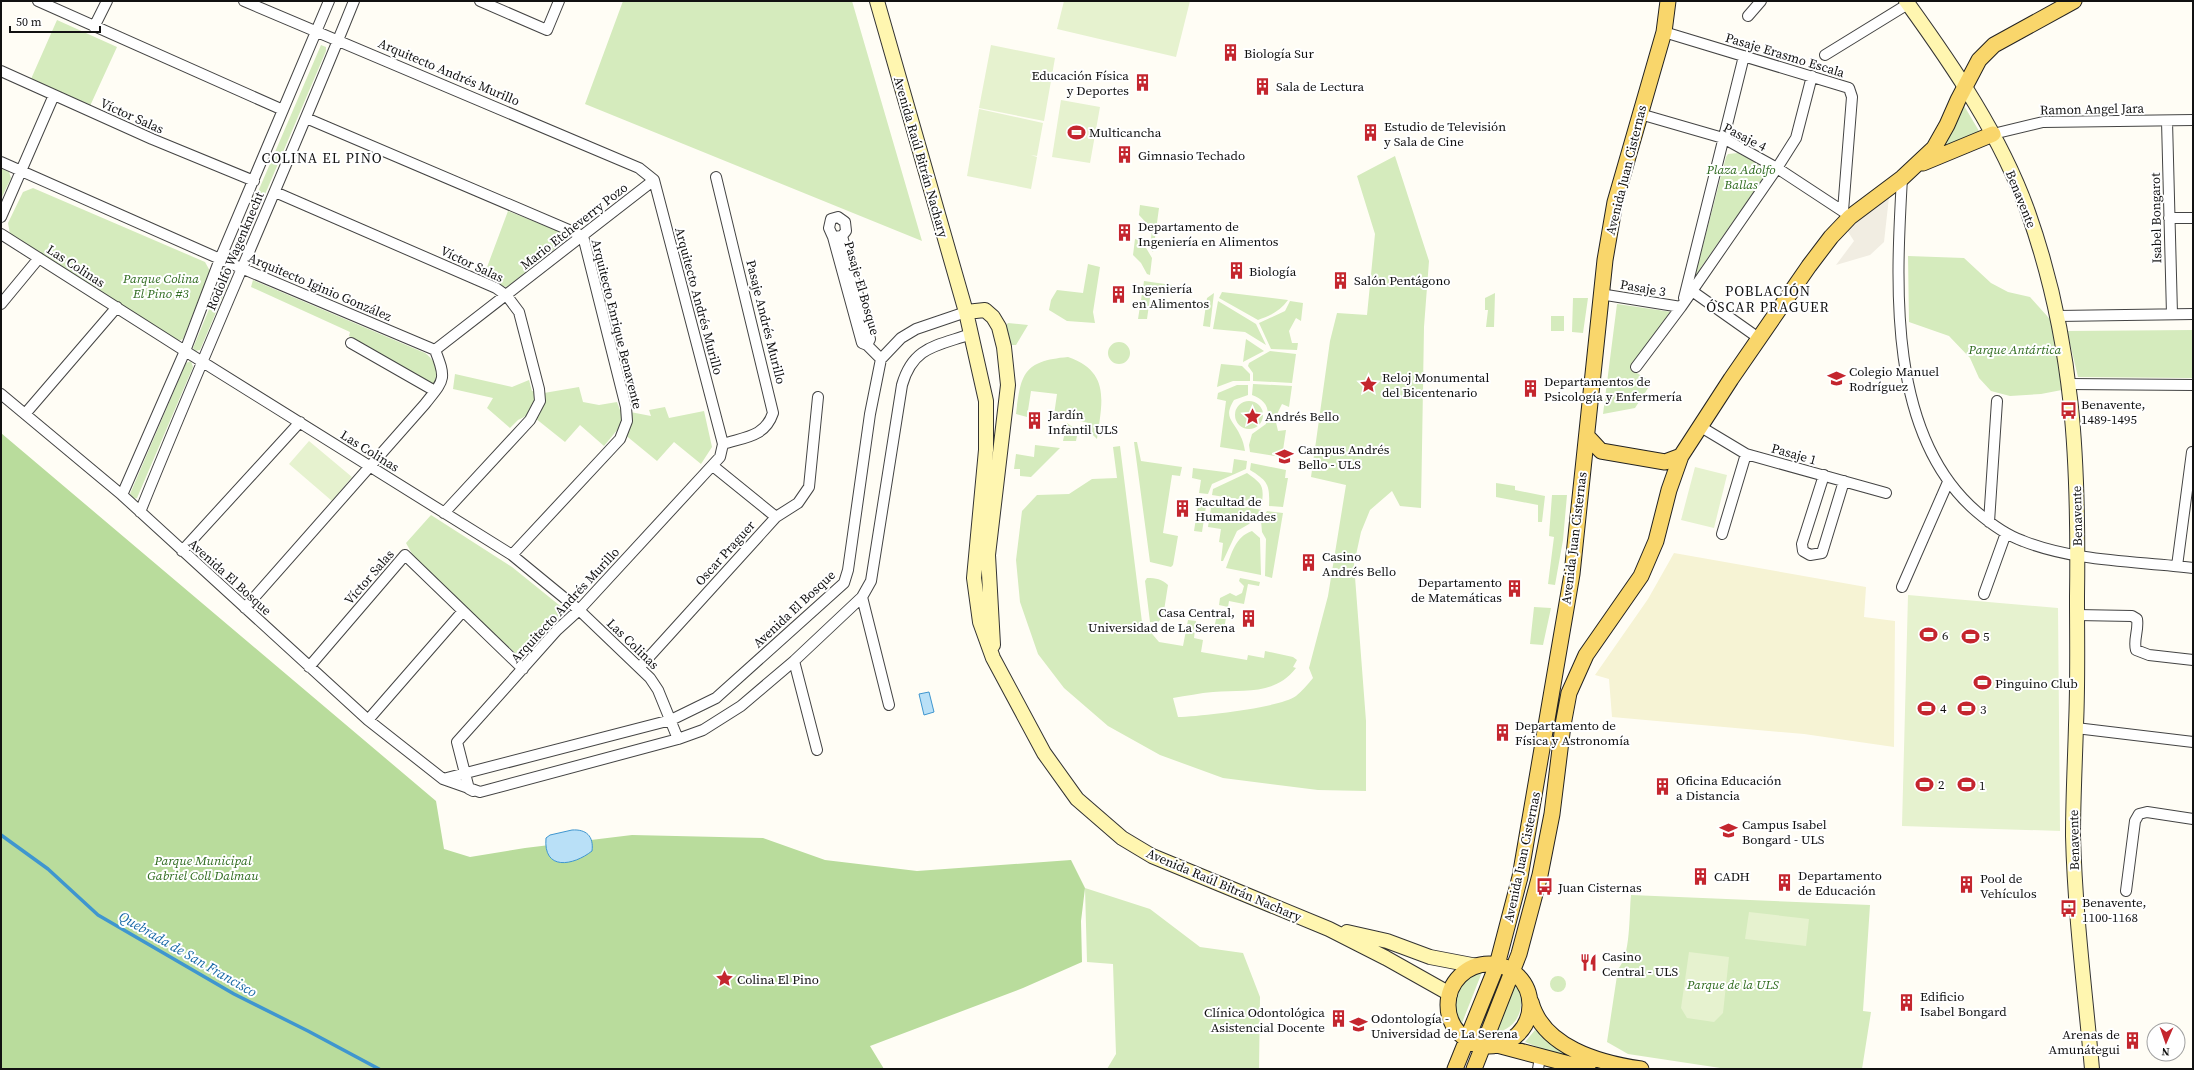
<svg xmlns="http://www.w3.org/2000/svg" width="2194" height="1070" font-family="'Source Serif 4',serif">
<rect width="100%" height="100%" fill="#fffdf5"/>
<path fill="#f6f3d4" d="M1674 553 1866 587 1864 617 1895 621 1894 747 1804 734 1612 717 1609 679 1595 675 1648 599Z"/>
<path fill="#d5ebbd" d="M623 1H852L922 241 585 104Z
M57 20 117 47 90 106 31 79Z
M321 45 326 47V51L238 258 233 259 230 257Z
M1963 104 1979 131 1943 148Z
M1738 153C1748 159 1764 163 1764 177L1695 276 1726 157 1728 154Z
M1395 156 1429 261 1424 327 1421 508 1400 506 1392 491 1370 510 1361 532 1354 564 1366 721V791L1318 790 1223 778 1160 755 1108 726 1064 688 1038 654 1020 602 1016 560 1022 511 1037 495 1069 494 1092 479 1117 478 1113 447 1120 446 1142 622 1159 642 1183 646 1188 620 1196 621 1194 638 1203 640 1201 652 1247 660 1248 655 1264 658 1265 651 1293 657 1297 660 1293 667 1296 668C1274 696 1245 689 1213 692 1200 693 1186 696 1173 698L1178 717C1202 716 1279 708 1296 696 1302 691 1308 684 1313 678L1309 668 1328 596 1346 485 1311 477 1330 341 1337 313 1367 315 1375 234 1357 176Z
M1 168 9 172 11 178 1 199Z
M33 188 205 262 210 271 183 339 178 341 174 339 10 234 8 223 23 192Z
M1140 205 1159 208 1153 252 1150 248 1152 229 1139 215Z
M508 211 571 236 507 287 499 286 483 278Z
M1135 239 1142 241 1152 258 1150 275 1147 274 1141 263 1133 255Z
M1908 256 1964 258 1991 283 2008 292 2030 297 2057 327 2067 389 2041 394 2010 396 1991 391 1979 378 1970 358 1949 336 1909 322Z
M1088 264 1100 267 1093 312 1095 323 1067 321 1049 310 1051 300 1057 290 1083 293Z
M227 271H229L231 277 200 350 195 351 193 348 224 273Z
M253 280 425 353C436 361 440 372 433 385L349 336 350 332 251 287Z
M1144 281 1172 285 1171 293 1151 291 1147 319H1138Z
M1222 292 1288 300C1280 311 1270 316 1258 320L1219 298Z
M1214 293 1210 327 1203 326 1207 298Z
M1495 293 1494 327H1486L1488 310H1485V298Z
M1573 298H1588L1583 333 1572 332Z
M1218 301 1256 324 1266 345 1245 332 1213 329Z
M1290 301 1303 303 1301 321 1296 318 1289 331 1292 343H1298L1297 350 1271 349 1259 323 1285 311Z
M1617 304 1672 312 1630 369 1652 382 1635 408 1603 414Z
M1551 316H1564V331H1551Z
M1008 323 1028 325 1016 345H1006L1002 330Z
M2193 330V378H2189L2078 377 2067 331Z
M1246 339 1264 351 1243 362Z
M1108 353a11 11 0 1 1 22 0a11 11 0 1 1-22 0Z
M1270 351 1296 354 1292 383 1253 381V373L1248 366 1249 363Z
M1068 357C1111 372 1102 402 1097 439L1088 430 1089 423 1054 415 1057 394 1031 391 1027 417 1016 414C1021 374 1023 361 1068 357Z
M191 361 193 367 137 498 134 499 130 494 186 363Z
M1221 364 1242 366 1250 374V381H1233L1217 387Z
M455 374 512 387 529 380 532 391 544 393 579 387 583 402 599 405 617 402 620 410 651 416 649 410 665 407 669 418 704 411 712 447 701 464 674 442 657 461 618 429 604 446 580 425 565 442 530 414 518 420 510 428 487 408 493 398 453 389Z
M1253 384 1292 386 1289 407 1282 404 1275 418 1278 431 1286 430 1282 457 1250 452 1249 445 1252 434 1266 424C1271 409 1266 400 1252 395Z
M1237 385H1248V395L1234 400C1223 418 1233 420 1240 435 1243 440 1244 446 1245 451L1220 447 1226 401 1217 399 1218 393Z
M1235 415a14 14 0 1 1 28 0a14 14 0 1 1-28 0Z
M1067 423 1078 431 1076 441H1063Z
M1134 442H1137L1141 461 1182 467 1180 476 1172 475 1163 533 1178 536 1173 565 1171 567 1150 562Z
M1035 445 1060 448 1031 477 1020 476V469H1014L1016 454 1034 457Z
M1234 459 1247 461 1246 469 1212 484 1208 494 1199 493 1201 480 1192 478 1193 468 1232 473Z
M1251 463 1286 470 1285 478H1288L1283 507 1269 506C1270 485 1268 481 1250 470Z
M1247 473C1262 484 1264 485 1262 503L1212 495 1213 489Z
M1496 483 1515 486V490L1545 496 1542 522H1538V505L1496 497Z
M1552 495H1567L1563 540 1555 585 1548 584 1554 537 1549 536Z
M1199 499 1207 500 1202 532 1194 531Z
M1212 501 1262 510 1249 524 1237 531 1223 561H1221L1223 543 1219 542 1221 529 1208 527Z
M1267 511 1283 513 1272 578 1265 576 1266 539 1262 532 1261 521Z
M431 515 512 567 564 609 562 615 525 654 520 656 515 653 415 559 406 543Z
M1252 531 1260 538 1261 575 1226 568C1232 553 1235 537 1252 531Z
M1147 578C1156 578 1162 579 1168 585L1163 617 1158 622H1150L1145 581Z
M1240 578 1260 582 1259 586 1248 584 1244 604 1229 601 1228 607 1219 605 1220 598 1230 593 1236 596 1242 593 1244 586 1239 581Z
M1534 607 1551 608 1543 645 1530 644Z
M1218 609 1227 611 1224 630 1214 629Z
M1085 888 1150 909 1200 947 1243 953 1260 997 1259 1069H1107L1116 1054 1113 964 1087 962Z
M1631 895 1870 905 1863 1011 1871 1012 1862 1069H1727L1628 1054 1607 1042 1618 969C1631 956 1629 914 1631 895Z
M1484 967 1462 1023C1442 1003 1459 972 1484 967Z
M1550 984a8 8 0 1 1 16 0a8 8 0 1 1-16 0Z
M1516 983C1527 1004 1520 1027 1496 1033Z
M1535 1030 1557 1046 1594 1062 1572 1061 1525 1042Z"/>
<path fill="#b9dc9c" d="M1 433 436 801 444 849 470 857 525 848 632 835 763 838 825 860 917 871 1071 860 1085 888 1081 921 1082 962 1023 988 870 1046 884 1069H1Z"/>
<path fill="#e6f2cf" d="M1064 1H1190L1176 57 1057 29Z
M991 45 1055 58 1044 121 979 108Z
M1061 100 1100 107 1090 163 1052 157Z
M979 109 1043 123 1037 156 1031 155 1037 157 1031 189 967 176Z
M309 441 352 477 332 501 289 464Z
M1695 467 1727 475 1714 528 1681 520Z
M1908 595 2058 608 2060 831 1902 826Z
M1749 912 1809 919 1806 946 1745 939Z
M1689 952 1729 957 1723 1013 1714 1022 1687 1018 1681 1008Z"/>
<path fill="#f1ede2" d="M1889 197 1884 242 1870 255 1836 265 1854 241 1847 230Z"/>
<path fill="#b9e0f7" stroke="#3f96cf" d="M929 692 934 712 924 715 919 694Z
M572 830C586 829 594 836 592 851 573 866 543 871 546 838L550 835Z"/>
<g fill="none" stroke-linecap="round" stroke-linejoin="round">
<path stroke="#3f96cf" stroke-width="3.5" d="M1 835 48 869 98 915 234 994 308 1031 379 1069"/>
<defs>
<path id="minor" d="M38 1 283 110
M244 1 639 168 654 180 723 444 720 457 579 610 557 630 457 742 469 789 473 791
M480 1 547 30 559 1
M1748 16 1761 1
M94 27 107 1
M1664 32 1849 88 1852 97 1843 211
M1825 55 1908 4
M1 71 152 139 254 181
M1640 114 1723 138 1777 168 1847 214
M306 118 583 236 626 407 627 421 620 439 512 555
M2167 121 2172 314
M1993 134 2043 122 2193 120
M1 162 220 259 435 350C447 380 444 380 425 404L245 608
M716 177 773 413C765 437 745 437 723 444
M1902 178C1896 285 1887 435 1977 512 1991 524 2006 535 2023 541 2076 562 2137 561 2193 568
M275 192 496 288 507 296 519 312 539 389 540 401 530 420 444 513
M1 217 54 95
M2169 218H2193
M1 234 185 351 512 555 579 610 650 678 658 690 678 739
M842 236 870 339 867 345
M833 237 842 236 846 231 845 222 838 217 831 219 829 228 833 237 862 343 867 345 881 359
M1686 290 1692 291 1760 339
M1600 294 1681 307
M1684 298 1744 56
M1 304 39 258
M2058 316 2193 314
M351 343 435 391
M435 350 654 180
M1636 367 1681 307 1777 168 1796 138 1812 76
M2069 384 2193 385
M1 394 122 495 368 720 443 779 480 792 678 739 703 730 741 706 794 661 862 597 871 581 902 385C913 346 937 346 971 334
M25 414 117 307
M1701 427 1746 454 1886 493
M713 466 776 517
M1824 475 1802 544 1803 551 1810 555 1822 553 1844 481
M122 495 185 351 220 259 329 1
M140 512C209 341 285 172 354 1
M1989 522 1997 401
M1722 534 1746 454
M182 551 300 422
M2177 566 2192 452
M1902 587 1948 482
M1984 594 2006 533
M862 597 889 705
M2077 615 2132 616 2137 619C2139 630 2133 640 2136 650L2149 655 2193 660
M794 661 817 750
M309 667 405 555 523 669
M640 667 776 517 798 503 809 487 818 397
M368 720 463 611
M2076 728 2193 742
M443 779 671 720 716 698 844 583 848 570 870 414 881 359 901 338 916 329 966 312
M2126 891 2135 821 2139 814 2147 812 2193 819
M1538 1069 1540 1057"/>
<path id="secondary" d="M877 1 966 312 986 401V450L974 578 980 622 993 658 1044 753 1077 799 1122 838 1152 856 1329 929 1386 958 1450 994
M1906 1C1953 66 2001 136 2028 212 2074 342 2079 461 2077 597 2077 639 2078 682 2076 725 2075 762 2073 799 2073 836 2075 914 2085 991 2092 1069
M966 312 985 310 993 317 999 327 1004 347 1008 385 988 555 993 645
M1347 932 1387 941 1430 957 1477 966"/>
<path id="primary" d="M1923 163 1993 134
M1587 436 1601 451 1665 462 1681 456
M1448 1005a41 41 0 1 1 82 0a41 41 0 1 1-82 0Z
M1531 1002C1543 1047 1599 1063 1641 1069
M1497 1045 1588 1069
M1455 1069 1497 965 1520 877 1572 574 1605 260 1615 202 1664 32 1668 1
M1474 1069 1519 954 1540 875 1552 814 1563 725 1569 693 1586 655 1641 576 1656 541 1669 490 1681 456 1731 379 1809 266 1831 237 1850 217 1902 178 1934 148 1947 125 1958 100 1979 60 1994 45 2074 1"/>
</defs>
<use href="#minor" stroke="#444" stroke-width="12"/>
<use href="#secondary" stroke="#333" stroke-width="16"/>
<use href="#primary" stroke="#222" stroke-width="17"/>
<use href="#minor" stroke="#fff" stroke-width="10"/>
<use href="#secondary" stroke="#fff6b0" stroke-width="14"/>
<use href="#primary" stroke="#f9d66b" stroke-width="15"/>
</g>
<defs>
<symbol id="building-bare" viewBox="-9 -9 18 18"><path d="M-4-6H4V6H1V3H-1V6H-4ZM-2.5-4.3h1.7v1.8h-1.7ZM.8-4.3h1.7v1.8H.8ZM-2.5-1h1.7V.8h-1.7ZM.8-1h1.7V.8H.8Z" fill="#c4262e" stroke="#fff" stroke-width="2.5" paint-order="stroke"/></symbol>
<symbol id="stadium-bare" viewBox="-9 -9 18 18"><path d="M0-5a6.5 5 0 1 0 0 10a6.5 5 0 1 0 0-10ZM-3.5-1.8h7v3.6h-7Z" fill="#c4262e" stroke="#fff" stroke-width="2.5" paint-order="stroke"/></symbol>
<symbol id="school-bare" viewBox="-9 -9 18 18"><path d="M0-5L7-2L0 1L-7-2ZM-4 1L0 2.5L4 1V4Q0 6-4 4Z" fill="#c4262e" stroke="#fff" stroke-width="2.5" paint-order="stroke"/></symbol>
<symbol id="sight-bare" viewBox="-9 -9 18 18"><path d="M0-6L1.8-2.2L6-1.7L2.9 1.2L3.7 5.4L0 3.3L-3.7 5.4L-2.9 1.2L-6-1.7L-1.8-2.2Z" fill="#c4262e" stroke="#fff" stroke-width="2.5" paint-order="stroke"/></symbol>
<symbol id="bus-bare" viewBox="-9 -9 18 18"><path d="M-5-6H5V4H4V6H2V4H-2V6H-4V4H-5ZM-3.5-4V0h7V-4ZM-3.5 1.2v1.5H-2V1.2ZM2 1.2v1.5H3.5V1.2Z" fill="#c4262e" stroke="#fff" stroke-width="2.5" paint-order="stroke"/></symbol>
<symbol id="university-bare" viewBox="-9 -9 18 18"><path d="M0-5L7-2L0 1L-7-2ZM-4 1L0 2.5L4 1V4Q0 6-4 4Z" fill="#c4262e" stroke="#fff" stroke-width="2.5" paint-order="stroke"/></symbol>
<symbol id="restaurant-bare" viewBox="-9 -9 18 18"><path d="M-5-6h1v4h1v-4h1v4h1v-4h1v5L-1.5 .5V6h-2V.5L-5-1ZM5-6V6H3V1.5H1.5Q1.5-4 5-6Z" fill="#c4262e" stroke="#fff" stroke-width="2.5" paint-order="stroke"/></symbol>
</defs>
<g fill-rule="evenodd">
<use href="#building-bare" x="1218" y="40" width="25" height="25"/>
<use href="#building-bare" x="1130" y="70" width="25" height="25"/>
<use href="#building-bare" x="1250" y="74" width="25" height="25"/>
<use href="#stadium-bare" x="1064" y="120" width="25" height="25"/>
<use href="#building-bare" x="1358" y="120" width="25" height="25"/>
<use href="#building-bare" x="1112" y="142" width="25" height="25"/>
<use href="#building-bare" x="1112" y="220" width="25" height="25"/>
<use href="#building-bare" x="1224" y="258" width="25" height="25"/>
<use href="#building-bare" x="1328" y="268" width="25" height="25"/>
<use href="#building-bare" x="1106" y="282" width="25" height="25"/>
<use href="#school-bare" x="1824" y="366" width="25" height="25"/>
<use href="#sight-bare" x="1356" y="372" width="25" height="25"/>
<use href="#building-bare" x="1518" y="376" width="25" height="25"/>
<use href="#bus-bare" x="2056" y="398" width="25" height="25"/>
<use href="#sight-bare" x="1240" y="404" width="25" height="25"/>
<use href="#building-bare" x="1022" y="408" width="25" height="25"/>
<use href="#university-bare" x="1272" y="444" width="25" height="25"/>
<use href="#building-bare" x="1170" y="496" width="25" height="25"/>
<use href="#building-bare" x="1296" y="550" width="25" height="25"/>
<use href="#building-bare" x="1502" y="576" width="25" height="25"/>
<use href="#building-bare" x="1236" y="606" width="25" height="25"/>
<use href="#stadium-bare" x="1916" y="622" width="25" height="25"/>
<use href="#stadium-bare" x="1958" y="624" width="25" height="25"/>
<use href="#stadium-bare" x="1970" y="670" width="25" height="25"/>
<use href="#stadium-bare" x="1914" y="696" width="25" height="25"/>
<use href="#stadium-bare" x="1954" y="696" width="25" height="25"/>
<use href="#building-bare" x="1490" y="720" width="25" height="25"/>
<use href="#stadium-bare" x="1912" y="772" width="25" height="25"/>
<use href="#stadium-bare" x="1954" y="772" width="25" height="25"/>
<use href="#building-bare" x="1650" y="774" width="25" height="25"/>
<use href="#university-bare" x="1716" y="818" width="25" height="25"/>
<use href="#building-bare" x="1688" y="864" width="25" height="25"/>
<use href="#building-bare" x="1772" y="870" width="25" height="25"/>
<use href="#building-bare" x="1954" y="872" width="25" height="25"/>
<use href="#bus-bare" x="1532" y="874" width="25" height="25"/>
<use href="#bus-bare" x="2056" y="896" width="25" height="25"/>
<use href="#restaurant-bare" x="1576" y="950" width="25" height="25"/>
<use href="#sight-bare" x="712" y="966" width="25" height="25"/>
<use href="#building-bare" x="1894" y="990" width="25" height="25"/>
<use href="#building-bare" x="1326" y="1006" width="25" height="25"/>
<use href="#university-bare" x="1346" y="1012" width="25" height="25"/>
<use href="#building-bare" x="2120" y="1028" width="25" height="25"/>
</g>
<g text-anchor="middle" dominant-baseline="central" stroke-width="4" stroke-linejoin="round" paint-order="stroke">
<g font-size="13" fill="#111" stroke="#fff" text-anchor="start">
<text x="1244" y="53">Biología Sur</text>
<text x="1129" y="75" text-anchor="end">Educación Física<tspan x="1129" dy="15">y Deportes</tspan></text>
<text x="1276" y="86">Sala de Lectura</text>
<text x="1384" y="126">Estudio de Televisión<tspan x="1384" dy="15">y Sala de Cine</tspan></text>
<text x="1089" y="132">Multicancha</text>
<text x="1138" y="155">Gimnasio Techado</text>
<text x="1138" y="226">Departamento de<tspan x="1138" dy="15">Ingeniería en Alimentos</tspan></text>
<text x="1249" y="271">Biología</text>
<text x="1354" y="280">Salón Pentágono</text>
<text x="1132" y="288">Ingeniería<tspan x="1132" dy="15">en Alimentos</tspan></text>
<text x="1849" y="371">Colegio Manuel<tspan x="1849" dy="15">Rodríguez</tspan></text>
<text x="1382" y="377">Reloj Monumental<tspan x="1382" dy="15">del Bicentenario</tspan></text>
<text x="1544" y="381">Departamentos de<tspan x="1544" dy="15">Psicología y Enfermería</tspan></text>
<text x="2081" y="404">Benavente,<tspan x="2081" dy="15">1489-1495</tspan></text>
<text x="1048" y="414">Jardín<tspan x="1048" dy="15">Infantil ULS</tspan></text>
<text x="1265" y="416">Andrés Bello</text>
<text x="1298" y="449">Campus Andrés<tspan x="1298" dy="15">Bello - ULS</tspan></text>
<text x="1195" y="501">Facultad de<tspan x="1195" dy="15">Humanidades</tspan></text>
<text x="1322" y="556">Casino<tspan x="1322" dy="15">Andrés Bello</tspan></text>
<text x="1502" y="582" text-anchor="end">Departamento<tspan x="1502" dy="15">de Matemáticas</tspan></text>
<text x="1235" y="612" text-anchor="end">Casa Central,<tspan x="1235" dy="15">Universidad de La Serena</tspan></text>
<text x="1942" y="635">6</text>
<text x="1983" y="636">5</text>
<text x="1995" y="683">Pinguino Club</text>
<text x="1940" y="708">4</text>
<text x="1980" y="709">3</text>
<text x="1515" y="725">Departamento de<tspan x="1515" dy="15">Física y Astronomía</tspan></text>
<text x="1676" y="780">Oficina Educación<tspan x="1676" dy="15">a Distancia</tspan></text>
<text x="1938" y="784">2</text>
<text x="1979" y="785">1</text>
<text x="1742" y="824">Campus Isabel<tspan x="1742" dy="15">Bongard - ULS</tspan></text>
<text x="1798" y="875">Departamento<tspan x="1798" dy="15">de Educación</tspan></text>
<text x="1714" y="876">CADH</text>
<text x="1980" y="878">Pool de<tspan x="1980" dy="15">Vehículos</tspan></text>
<text x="1558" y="887">Juan Cisternas</text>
<text x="2082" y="902">Benavente,<tspan x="2082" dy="15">1100-1168</tspan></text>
<text x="1602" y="956">Casino<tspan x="1602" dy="15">Central - ULS</tspan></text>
<text x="737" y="979">Colina El Pino</text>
<text x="1920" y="996">Edificio<tspan x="1920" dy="15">Isabel Bongard</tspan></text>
<text x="1325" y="1012" text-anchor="end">Clínica Odontológica<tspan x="1325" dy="15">Asistencial Docente</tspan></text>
<text x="1371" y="1018">Odontología -<tspan x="1371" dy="15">Universidad de La Serena</tspan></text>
<text x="2120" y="1034" text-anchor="end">Arenas de<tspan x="2120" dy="15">Amunátegui</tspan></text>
</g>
<g font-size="13" fill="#111" stroke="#fff">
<text transform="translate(1785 55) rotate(17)">Pasaje Erasmo Escala</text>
<text transform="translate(449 72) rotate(23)">Arquitecto Andrés Murillo</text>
<text transform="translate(2092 109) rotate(-1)">Ramon Angel Jara</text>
<text transform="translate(132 116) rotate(24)">Víctor Salas</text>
<text transform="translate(1745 137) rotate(27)">Pasaje 4</text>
<text transform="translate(921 157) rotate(74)">Avenida Raúl Bitrán Nachary</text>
<text transform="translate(1626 170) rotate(-76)">Avenida Juan Cisternas</text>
<text transform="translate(2021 199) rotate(68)">Benavente</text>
<text transform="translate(2156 218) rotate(-91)">Isabel Bongarot</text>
<text transform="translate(574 226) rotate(-38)">Mario Etcheverry Pozo</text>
<text transform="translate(235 251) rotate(-67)">Rodolfo Wagenknecht</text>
<text transform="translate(472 264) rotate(25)">Víctor Salas</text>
<text transform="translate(76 266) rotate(33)">Las Colinas</text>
<text transform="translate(320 287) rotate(23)">Arquitecto Iginio González</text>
<text transform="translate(862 288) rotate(74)">Pasaje El Bosque</text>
<text transform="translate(1643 288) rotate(10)">Pasaje 3</text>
<text transform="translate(699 301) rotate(75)">Arquitecto Andrés Murillo</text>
<text transform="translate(766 322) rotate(76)">Pasaje Andrés Murillo</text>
<text transform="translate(617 324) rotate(76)">Arquitecto Enrique Benavente</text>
<text transform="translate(370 451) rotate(32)">Las Colinas</text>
<text transform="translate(1794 454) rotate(16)">Pasaje 1</text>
<text transform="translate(2077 516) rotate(-91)">Benavente</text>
<text transform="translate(1574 538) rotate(-83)">Avenida Juan Cisternas</text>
<text transform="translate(725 553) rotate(-48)">Oscar Praguer</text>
<text transform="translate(230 577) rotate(42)">Avenida El Bosque</text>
<text transform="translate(369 577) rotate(-49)">Víctor Salas</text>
<text transform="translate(565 605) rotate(-47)">Arquitecto Andrés Murillo</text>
<text transform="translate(794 609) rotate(-43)">Avenida El Bosque</text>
<text transform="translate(633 644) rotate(44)">Las Colinas</text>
<text transform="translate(2074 840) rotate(-91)">Benavente</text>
<text transform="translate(1522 857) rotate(-78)">Avenida Juan Cisternas</text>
<text transform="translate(1224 885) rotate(23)">Avenida Raúl Bitrán Nachary</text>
</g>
<g font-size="13" font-style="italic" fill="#2f6b1f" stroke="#fff">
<text x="1741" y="169">Plaza Adolfo<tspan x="1741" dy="15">Ballas</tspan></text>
<text x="161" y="278">Parque Colina<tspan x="161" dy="15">El Pino #3</tspan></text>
<text x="2015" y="349">Parque Antártica</text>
<text x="203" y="860">Parque Municipal<tspan x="203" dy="15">Gabriel Coll Dalmau</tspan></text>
<text x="1733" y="984">Parque de la ULS</text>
</g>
<g font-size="14" letter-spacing="1" fill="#111" stroke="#fff">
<text x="322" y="158">COLINA EL PINO</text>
<text x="1768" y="291">POBLACIÓN<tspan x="1768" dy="16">ÓSCAR PRAGUER</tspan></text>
</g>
<g font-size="14" font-style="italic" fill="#1768a6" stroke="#fff">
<text transform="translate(188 954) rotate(30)">Quebrada de San Francisco</text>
</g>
</g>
<rect width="2194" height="1070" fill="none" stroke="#111111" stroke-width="4"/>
<g transform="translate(2166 1042) rotate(182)"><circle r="19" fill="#ffffff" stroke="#a0a0a0"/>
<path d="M0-3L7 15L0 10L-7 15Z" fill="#c4262e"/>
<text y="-6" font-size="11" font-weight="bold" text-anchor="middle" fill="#111111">N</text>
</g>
<path d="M10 26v6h90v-6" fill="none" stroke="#111111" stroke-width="2"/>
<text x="16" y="26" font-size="12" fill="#111111" stroke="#ffffff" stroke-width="3" paint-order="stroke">50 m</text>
</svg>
